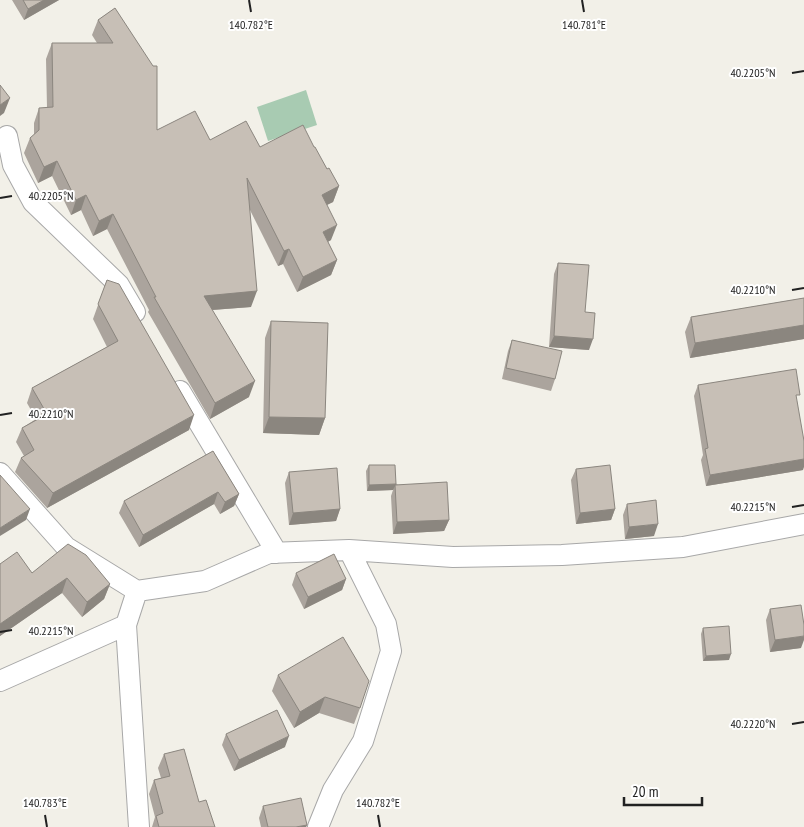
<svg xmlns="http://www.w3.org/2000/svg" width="804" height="827" font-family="'PT Sans Narrow',sans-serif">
<rect width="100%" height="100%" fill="#f2f0e8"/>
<path fill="#a8cbb2" d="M306 90 317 125 268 141 257 107Z"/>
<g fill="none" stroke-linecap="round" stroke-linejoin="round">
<defs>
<path id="street" d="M7 136 13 165 33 202 119 285 135 312
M180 391 277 553
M0 473 66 547 137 591 205 581 269 553 349 550 453 557 562 555 683 547 804 524
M137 591 126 625 139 827
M0 681 126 625
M318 827 333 790 363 741 391 651 386 624 349 550"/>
</defs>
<use href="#street" stroke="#a8a8a8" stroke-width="22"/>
<use href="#street" stroke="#fff" stroke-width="20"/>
</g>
<path fill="#aba49d" d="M12 0H59L24 20Z
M115 8 157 130 210 140 260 147H314L327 169 339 186 333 202 327 205 331 240 328 242 337 260 331 275 297 292 283 264 278 266 250 210 251 307 212 310 249 397 210 419 148 312 149 310 107 229 93 236 81 210 71 215 52 176 38 183 24 153 30 138 34 135V123L39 108H47L46 59 52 43H97L92 35 98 20Z
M558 263 585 312 589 350 549 347 554 274Z
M107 280 189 430 47 508 15 472 21 458 24 456 16 442 22 428 36 419 27 403 32 388 107 347 93 319Z
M804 298V339L690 358 685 332 691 317Z
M271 321 325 418 319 435 263 433 265 338Z
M512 340 555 379 551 391 502 379 508 351Z
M698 385 797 401 803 470 706 486 701 460 703 455 694 396Z
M213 451 239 494 234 506 220 514 214 504 139 547 119 513 124 501Z
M369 465 449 520 444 531 393 534 391 496 393 490 367 491 366 471Z
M576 469 615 509 611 520 576 524 571 480Z
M289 472 340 509 336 521 289 525 285 483Z
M627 504 654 536 625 539 623 515Z
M0 564 32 573 110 584 104 599 82 617 62 593 0 636Z
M296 573 346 579 342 590 304 609 292 585Z
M770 609 801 648 770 652 766 620Z
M703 628 729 660 703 661 701 634Z
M278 675 360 708 354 724 319 713 294 728 272 691Z
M226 734 285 747 234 771 222 745Z
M164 754 199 802 215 827H152L155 817 149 794 154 780 161 778 158 768Z
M263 806 307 825 306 827H261L259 818Z"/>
<path fill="#8b867f" d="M44 0H59L24 20 28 9Z
M10 98 4 113 0 116V105Z
M57 161 52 176 38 183 44 167Z
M339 186 333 202 316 210 322 195Z
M86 195 81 210 71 215 76 200Z
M113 214 107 229 93 236 99 221Z
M337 225 331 240 317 247 323 232Z
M289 249 283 264 278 266 284 251Z
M337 260 331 275 297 292 303 277Z
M257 291 251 307 198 311 204 296Z
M804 325V339L690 358 695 343Z
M554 336 593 339 589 350 549 347Z
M255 381 249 397 210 419 215 403Z
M194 415 189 430 47 508 53 493Z
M269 417 325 418 319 435 263 433Z
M804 459V467L803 470 706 486 710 475Z
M396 484 393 490 367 491 369 485Z
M218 492 214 504 139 547 143 535Z
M239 494 234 506 220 514 225 502Z
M30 509 26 520 0 536V528Z
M340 509 336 521 289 525 293 513Z
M615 509 611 520 576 524 580 513Z
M449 520 444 531 393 534 397 522Z
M658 524 654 536 625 539 629 527Z
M67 578 62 593 0 636V624Z
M346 579 342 590 304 609 308 597Z
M110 584 104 599 82 617 87 602Z
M804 636V640L801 648 770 652 775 640Z
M731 654 729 660 703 661 706 656Z
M325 697 319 713 294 728 300 712Z
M289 736 285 747 234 771 239 760Z
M307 825 306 827H296Z"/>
<path fill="#c7bfb6" stroke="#8b867f" d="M23 0H44L28 9Z
M115 8 153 66H157V130L195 111 210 140 246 121 260 147 303 125 314 147H315L327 169 329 168 339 186 322 195 337 225 323 232 337 260 303 277 289 249 284 251 247 178 257 291 204 296 255 381 215 403 154 297H156L113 214 99 221 86 195 76 200 57 161 44 167 30 138 39 130V108L53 107 52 43H113L98 20Z
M0 85 10 98 0 105Z
M558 263 589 265 585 312 595 313 593 339 554 336Z
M107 280 119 284 194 415 53 493 21 458 34 450 22 428 47 414 32 388 118 341 98 304Z
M804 298V325L695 343 691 317Z
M271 321 328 323 325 418 269 417Z
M512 340 562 351 555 379 506 368Z
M796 369 800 395H796L804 441V459L710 475 705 449 708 448 698 385Z
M213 451 239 494 225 502 218 492 143 535 124 501Z
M369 465H395L396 484 369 485Z
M610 465 615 509 580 513 576 469Z
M337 468 340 509 293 513 289 472Z
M0 475 30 509 0 528Z
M447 482 449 520 397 522 395 485Z
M656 500 658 524 629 527 627 504Z
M68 544 86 555 110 584 87 602 67 578 0 624V564L17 552 32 573Z
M334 554 346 579 308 597 296 573Z
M801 605 804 625V636L775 640 770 609Z
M729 626 731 654 706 656 703 628Z
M343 637 369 681 360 708 325 697 300 712 278 675Z
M277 710 289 736 239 760 226 734Z
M184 749 199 802 206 800 215 827H159L156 816 163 813 154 780 170 776 164 754Z
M301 798 307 825 296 827H268L263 806Z"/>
<path fill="none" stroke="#212121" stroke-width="2" d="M249 0 251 12M582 0 584 12M792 73 804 71M0 198 12 196M792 290 804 288M0 415 12 413M792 507 804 505M0 632 12 630M792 724 804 722M45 815 47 827M378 815 380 827"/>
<g font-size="12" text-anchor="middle" fill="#212121" stroke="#fff" stroke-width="4" stroke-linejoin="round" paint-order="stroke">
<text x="251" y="29">140.782°E</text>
<text x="584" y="29">140.781°E</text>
<text x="753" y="77">40.2205°N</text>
<text x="51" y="200">40.2205°N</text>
<text x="753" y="294">40.2210°N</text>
<text x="51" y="418">40.2210°N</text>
<text x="753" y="511">40.2215°N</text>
<text x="51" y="635">40.2215°N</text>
<text x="753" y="728">40.2220°N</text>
<text x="45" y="807">140.783°E</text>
<text x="378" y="807">140.782°E</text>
</g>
<path d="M624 797v8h78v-8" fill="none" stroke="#212121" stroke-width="2.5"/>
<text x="632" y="797" font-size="15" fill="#212121" stroke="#ffffff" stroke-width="4" paint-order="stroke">20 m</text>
</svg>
